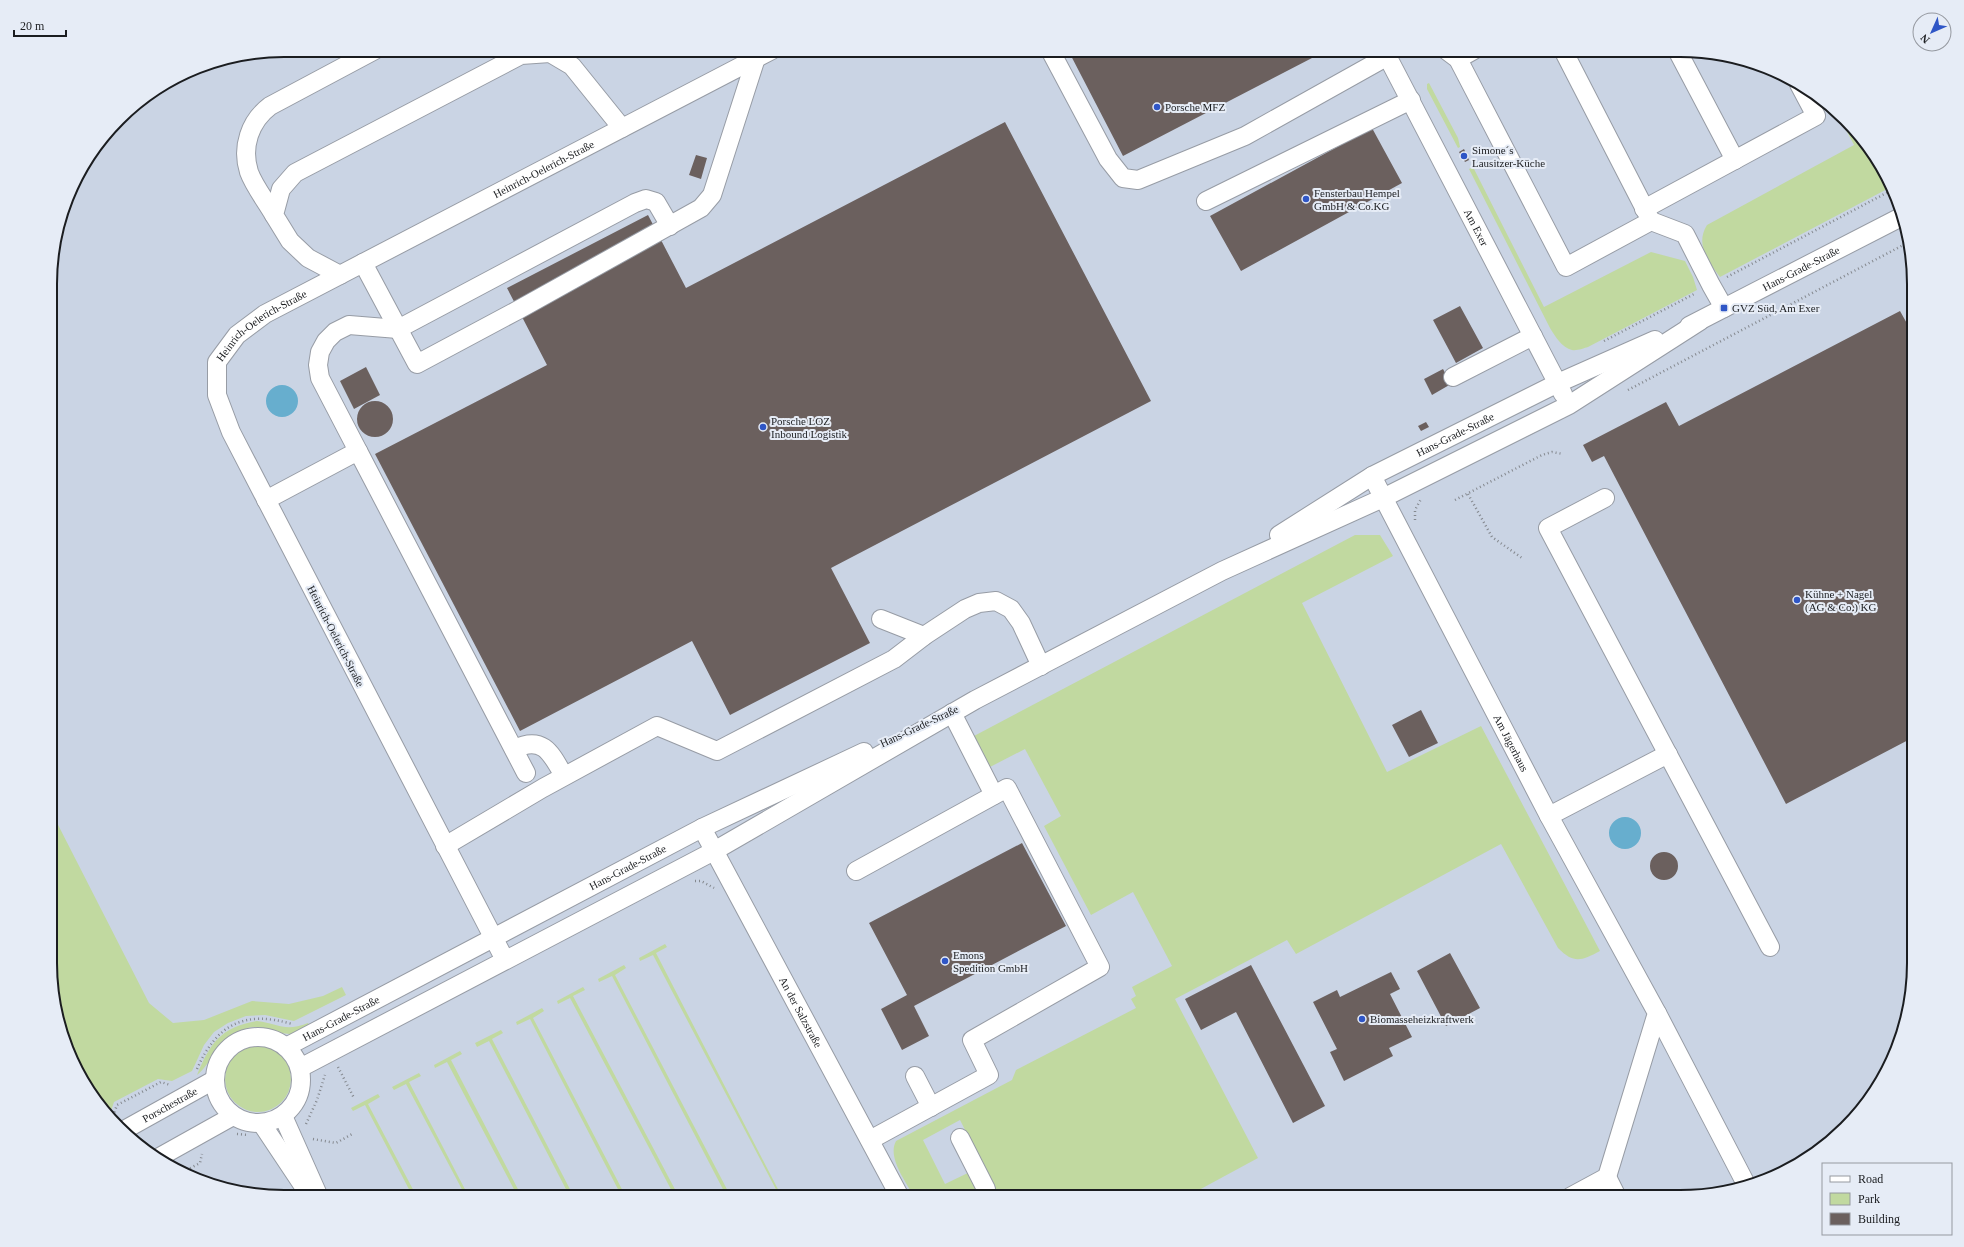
<svg xmlns="http://www.w3.org/2000/svg" width="1964" height="1247" font-family="'Times New Roman',serif">
<rect width="100%" height="100%" fill="#d9dfe8"/>
<path fill="#cad4e4" d="M284 50H1681L1755 62 1810 89 1836 111 1854 145 1887 177 1906 223 1914 269V978L1902 1038 1875 1093 1845 1129 1797 1166 1741 1189 1695 1197H283L209 1185 154 1158 89 1093 62 1039 52 994V253L74 180 129 108 194 68Z"/>
<path fill="#c1d9a0" d="M1429 83 1458 138 1460 147 1458 148 1427 89V84Z
M1836 111C1859 129 1880 161 1891 187L1720 277C1708 261 1695 244 1707 225L1854 145Z
M1473 167 1544 307 1651 252 1685 261 1693 277 1697 290 1588 347C1584 348 1577 351 1572 350 1562 348 1555 336 1550 328L1469 169Z
M1355 535H1380L1393 556 1302 603 1387 772 1481 726 1600 951C1581 961 1574 964 1558 948L1501 844 1296 954 1287 940 1175 999 1258 1158 1186 1197H992L994 1187 960 1120 923 1140 945 1184 972 1171 978 1197H914C906 1181 887 1158 896 1141L1012 1080 1016 1070 1136 1008 1131 999 1136 996 1132 987 1172 966 1133 892 1091 915 1044 826 1061 816 1025 749 990 767 974 736Z
M52 813 149 1003 173 1023 204 1020 252 1001 289 1004 323 996 342 987 346 995 294 1021 265 1015 246 1016 228 1023 214 1032 204 1045 192 1071 172 1081 158 1079 114 1102 110 1114 89 1093 62 1039 52 994Z
M665 944 667 947 656 953 782 1197H780L653 955 640 961 639 958Z
M624 965 626 968 615 975 731 1197H727L612 976 599 982 598 979Z
M583 987 585 990 573 996 679 1197H675L570 998 558 1004 557 1001Z
M542 1008 544 1011 533 1018 626 1197H622L530 1019 517 1025 516 1022Z
M257 1021C279 1024 285 1032 308 1023L311 1028C304 1030 297 1034 290 1034 267 1033 261 1019 234 1034 216 1043 212 1063 197 1075 210 1043 221 1027 257 1021Z
M501 1030 503 1033 492 1039 574 1197H570L489 1041 477 1047 475 1043Z
M225 1079a33 33 0 1 1 66 0a33 33 0 1 1-66 0Z
M460 1051 462 1054 451 1060 522 1197H518L447 1062 435 1068 434 1065Z
M419 1073 421 1076 409 1082 469 1197H466L406 1084 394 1090 392 1087Z
M378 1094 380 1097 368 1104 417 1197H413L365 1105 353 1111 351 1108Z"/>
<path fill="#67aece" d="M266 401a16 16 0 1 1 32 0a16 16 0 1 1-32 0Z
M1609 833a16 16 0 1 1 32 0a16 16 0 1 1-32 0Z"/>
<path fill="#6b605e" d="M1068 50H1308L1312 58 1123 156Z
M1005 122 1151 401 831 568 870 643 730 715 692 641 520 731 375 454 547 365 507 288 648 215 686 288Z
M1372 128 1402 183 1241 271 1210 216Z
M1464 149 1469 160 1465 162 1459 152Z
M696 155 707 158 701 179 689 175Z
M1460 306 1483 348 1456 363 1433 320Z
M1900 311 1914 336V737L1786 804 1604 456 1592 462 1583 445 1666 402 1679 426Z
M366 367 380 395 354 409 340 381Z
M1443 369 1451 384 1432 395 1424 379Z
M357 419a18 18 0 1 1 36 0a18 18 0 1 1-36 0Z
M1426 422 1429 427 1421 431 1418 426Z
M1421 710 1438 743 1409 757 1392 725Z
M1022 843 1066 926 914 1006 929 1036 902 1050 881 1009 907 995 869 923Z
M1650 866a14 14 0 1 1 28 0a14 14 0 1 1-28 0Z
M1450 953 1480 1008 1446 1026 1417 971Z
M1251 965 1325 1106 1293 1123 1236 1012 1201 1030 1185 999Z
M1391 972 1400 989 1390 994 1412 1037 1389 1048 1393 1056 1344 1081 1330 1052 1337 1049 1313 1002 1337 990 1340 997Z"/>
<g fill="none" stroke-linecap="round" stroke-linejoin="round">
<defs>
<g id="minor">
<path d="M1050 50 1108 159 1123 178 1138 180 1245 136 1388 56"/>
<path id="s1" d="M1384 50 1563 394"/>
<path d="M1446 50 1458 59 1566 267 1651 221 1685 234 1711 285 1724 308"/>
<path d="M1563 50 1650 219"/>
<path d="M1677 50 1735 160"/>
<path d="M1458 59 1474 50"/>
<path d="M1206 201 1411 100"/>
<path d="M1644 209 1816 116 1799 84"/>
<path d="M274 215C266 201 254 186 249 172 241 147 250 121 270 106L375 50"/>
<path d="M363 263 417 364 518 310 701 208 712 195 756 58"/>
<path d="M340 275 308 258 290 241 274 215 281 189 295 173 521 55 550 53 572 66 622 128"/>
<path id="s2" d="M1689 326 1903 216"/>
<path d="M1453 377 1533 336"/>
<path d="M358 451 320 378 318 365 320 352 326 341 335 332 349 325 398 329 635 203 646 199 656 202 670 226"/>
<path id="s3" d="M1372 476 1549 816 1657 1013 1607 1177 1570 1197"/>
<path d="M1605 498 1548 528 1770 947"/>
<path d="M266 500 358 451 526 773"/>
<path id="s4" d="M1279 535 1372 476 1558 383 1655 340"/>
<path d="M881 619 924 636"/>
<path d="M952 713 994 795"/>
<path d="M514 749C543 735 551 753 564 776"/>
<path d="M1549 816 1668 754"/>
<path id="s5" d="M702 828 900 1197"/>
<path d="M445 846 543 788 657 726 717 751 894 659 924 636 965 609 979 603 996 601 1011 609 1021 623 1041 666"/>
<path d="M856 871 1007 788 1100 967 972 1040 989 1075 870 1140"/>
<path id="s6" d="M505 960 231 432 217 395V362L237 335 265 314 772 50"/>
<path d="M1657 1013 1747 1186"/>
<circle cx="258" cy="1080" r="43"/>
<path id="s7" d="M286 1047 702 828 864 752"/>
<path d="M300 1068 714 851 975 700 1222 571 1383 498 1569 405 1700 321"/>
<path d="M915 1076 931 1107"/>
<path d="M283 1116 319 1197"/>
<path d="M262 1124 308 1193"/>
<path id="s8" d="M126 1129 214 1080"/>
<path d="M960 1138 986 1189 984 1197"/>
<path d="M156 1159 233 1116"/>
<path d="M1607 1177 1617 1197"/>
</g>
</defs>
<use href="#minor" stroke="#979ca5" stroke-width="20"/>
<path stroke="#85898f" stroke-width="2.5" stroke-dasharray="1 3" stroke-linecap="butt" d="M1727 277 1892 190
M1604 341 1696 293
M1628 390 1909 242
M1468 494 1492 537 1522 558
M1455 500 1542 455 1552 452 1563 454
M1415 520V510L1421 499
M695 881H701L714 888
M338 1067 354 1098
M197 1069C217 1024 244 1010 292 1024
M113 1116 117 1105 161 1082 170 1085
M306 1124 317 1100 325 1075
M237 1134 248 1135
M313 1139 336 1143 354 1133
M183 1172 200 1163 202 1154"/>
<use href="#minor" stroke="#fff" stroke-width="18"/>
</g>
<g fill="#2f56c6" stroke="#e6ecf6" stroke-width="1.5">
<circle cx="1157" cy="107" r="4"/>
<circle cx="1464" cy="156" r="4"/>
<circle cx="1306" cy="199" r="4"/>
<rect x="1720" y="304" width="8" height="8" rx="2"/>
<circle cx="763" cy="427" r="4"/>
<circle cx="1797" cy="600" r="4"/>
<circle cx="945" cy="961" r="4"/>
<circle cx="1362" cy="1019" r="4"/>
</g>
<g text-anchor="middle" dominant-baseline="central" stroke-width="4" stroke-linejoin="round" paint-order="stroke">
<g font-size="11" fill="#1b1d20" stroke="#e6ecf6" text-anchor="start">
<text x="1165" y="107">Porsche MFZ</text>
<text x="1472" y="150">Simone´s<tspan x="1472" dy="13">Lausitzer-Küche</tspan></text>
<text x="1314" y="193">Fensterbau Hempel<tspan x="1314" dy="13">GmbH &amp; Co.KG</tspan></text>
<text x="1732" y="308">GVZ Süd, Am Exer</text>
<text x="771" y="421">Porsche LOZ<tspan x="771" dy="13">Inbound Logistik</tspan></text>
<text x="1805" y="594">Kühne + Nagel<tspan x="1805" dy="13">(AG &amp; Co.) KG</tspan></text>
<text x="953" y="955">Emons<tspan x="953" dy="13">Spedition GmbH</tspan></text>
<text x="1370" y="1019">Biomasseheizkraftwerk</text>
</g>
<g font-size="11" fill="#1b1d20" stroke="#e6ecf6">
<text stroke="none"><textPath href="#s6" startOffset="1050">Heinrich-Oelerich-Straße</textPath></text>
<text stroke="none"><textPath href="#s1" startOffset="200">Am Exer</textPath></text>
<text stroke="none"><textPath href="#s2" startOffset="126">Hans-Grade-Straße</textPath></text>
<text stroke="none"><textPath href="#s6" startOffset="726">Heinrich-Oelerich-Straße</textPath></text>
<text stroke="none"><textPath href="#s4" startOffset="203">Hans-Grade-Straße</textPath></text>
<text transform="translate(336 636) rotate(63)">Heinrich-Oelerich-Straße</text>
<text transform="translate(919 726) rotate(-25)">Hans-Grade-Straße</text>
<text stroke="none"><textPath href="#s3" startOffset="301">Am Jägerhaus</textPath></text>
<text stroke="none"><textPath href="#s7" startOffset="386">Hans-Grade-Straße</textPath></text>
<text stroke="none"><textPath href="#s5" startOffset="209">An der Salzstraße</textPath></text>
<text stroke="none"><textPath href="#s7" startOffset="62">Hans-Grade-Straße</textPath></text>
<text stroke="none"><textPath href="#s8" startOffset="50">Porschestraße</textPath></text>
</g>
</g>
<path d="M0 0H1964V1247H0ZM284 57H1680A227 227 0 0 1 1907 284V963A227 227 0 0 1 1680 1190H284A227 227 0 0 1 57 963V284A227 227 0 0 1 284 57Z" fill="#e6ecf6" fill-rule="evenodd"/>
<path fill="none" stroke="#1b1d20" stroke-width="2" d="M284 57H1680A227 227 0 0 1 1907 284V963A227 227 0 0 1 1680 1190H284A227 227 0 0 1 57 963V284A227 227 0 0 1 284 57Z"/>
<rect x="1822" y="1163" width="130" height="72" fill="#e6ecf6" stroke="#9599a0"/>
<rect x="1830" y="1176" width="20" height="6" fill="#ffffff" stroke="#9599a0"/>
<text x="1858" y="1183" font-size="12" fill="#1b1d20">Road</text>
<rect x="1830" y="1193" width="20" height="12" fill="#c1d9a0" stroke="#9599a0"/>
<text x="1858" y="1203" font-size="12" fill="#1b1d20">Park</text>
<rect x="1830" y="1213" width="20" height="12" fill="#6b605e" stroke="#9599a0"/>
<text x="1858" y="1223" font-size="12" fill="#1b1d20">Building</text>
<g transform="translate(1932 32) rotate(225)"><circle r="19" fill="#e6ecf6" stroke="#9599a0"/>
<path d="M0-3L7 15L0 10L-7 15Z" fill="#2f56c6"/>
<text y="-6" font-size="11" font-weight="bold" text-anchor="middle" fill="#1b1d20">N</text>
</g>
<path d="M14 30v6h52v-6" fill="none" stroke="#1b1d20" stroke-width="2"/>
<text x="20" y="30" font-size="12" fill="#1b1d20" stroke="#e6ecf6" stroke-width="3" paint-order="stroke">20 m</text>
</svg>
